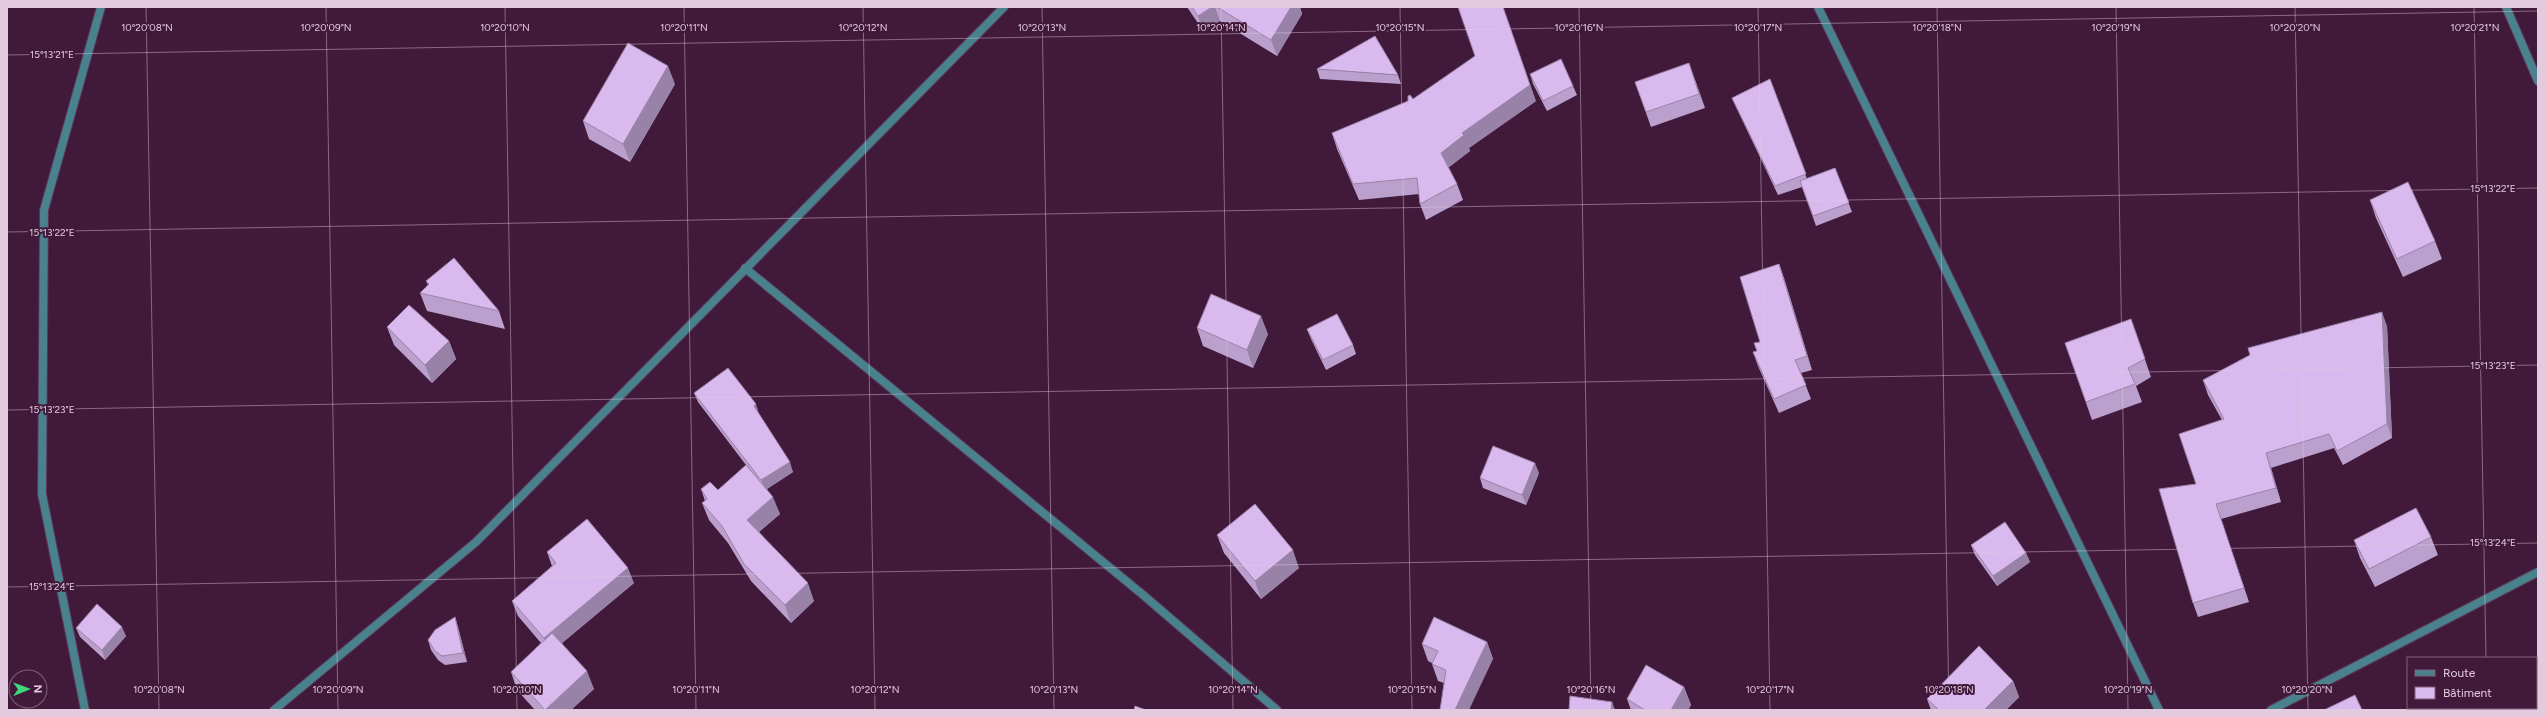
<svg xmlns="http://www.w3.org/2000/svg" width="2545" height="717" font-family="Figtree,sans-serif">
<rect width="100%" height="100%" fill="#40193b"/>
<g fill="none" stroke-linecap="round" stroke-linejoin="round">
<defs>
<path id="minor" d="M1818 7 2159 710
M2506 7 2538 81
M745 268 1142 594 1277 710
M85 710 42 494 44 210 101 7
M274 710 476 542 1004 7
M2271 710 2538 572"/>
</defs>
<use href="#minor" stroke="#5a3555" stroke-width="10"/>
<use href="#minor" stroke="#49818d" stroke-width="8"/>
</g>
<path fill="#bba0cd" d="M1187 7H1300L1302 14 1277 56 1220 21 1204 32Z
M1317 69 1398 75 1401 84 1320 79Z
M1530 74 1573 86 1577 95 1547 111 1533 84Z
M1694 77 1705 108 1651 127 1635 82Z
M1770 79 1807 179 1835 168 1852 212 1816 226 1802 187 1778 195 1736 107 1732 98Z
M675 84 630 162 589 139 583 121Z
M1536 101 1469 148 1470 151 1448 168 1457 184 1463 200 1426 220 1420 204 1419 194 1359 200 1337 149 1332 133Z
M2370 200 2435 241 2442 259 2403 277 2376 218Z
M1779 264 1784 278 1812 370 1801 373 1811 399 1779 413 1758 366 1753 352 1757 351Z
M426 281 499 311 505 329 427 311 420 293 428 285Z
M2131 319 2151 377 2136 386 2142 402 2092 420 2065 343Z
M2387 326 2392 438 2343 465 2334 448 2271 468 2281 502 2221 519 2249 602 2198 617 2193 603 2196 484 2222 420 2208 395 2203 380Z
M387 327 449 341 456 359 432 383 394 345Z
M1197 328 1268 334 1253 368 1203 346Z
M1307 329 1353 345 1356 354 1326 370 1311 339Z
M694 393 759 414 793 472 767 489 780 514 759 532 814 601 791 623 751 581 728 543 709 520 702 503 705 501 701 489 718 490 746 465 698 402Z
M1539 473 1526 505 1483 488 1480 478Z
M1217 535 1299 568 1261 599 1224 553Z
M2431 537 2438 555 2375 587 2360 558 2354 540Z
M1971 545 2026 553 2030 562 1997 586 1975 555Z
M547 552 634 583 562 643 594 689 571 710H535L517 690 511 672 541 643 518 616 512 601 552 566Z
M455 617 458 627 467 662 445 665 438 660 431 650 428 640Z
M76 628 126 636 105 660 80 637Z
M1487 642 1493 659 1444 683 1438 681 1432 664V663L1428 661 1422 644Z
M2013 681 2019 697 2006 710H1931L1927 699Z
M1684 687 1691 705 1688 710H1631L1627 699Z"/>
<path fill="#9982a7" d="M1212 7H1215L1220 21 1204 32 1198 16Z
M1291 7H1300L1302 14 1277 56 1271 40Z
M1503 7 1536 101 1469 148 1470 151 1446 169 1441 153 1462 133Z
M1689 63 1694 77 1705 108 1699 94Z
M668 66 675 84 630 162 623 144Z
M1779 264 1784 278 1812 370 1807 356Z
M2382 312 2387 326 2392 438 2387 424Z
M1261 316 1268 334 1253 368 1247 350Z
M449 341 456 359 432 383 425 365Z
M756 404 759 414 754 406Z
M2266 453 2271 468 2281 502 2276 488Z
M790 462 793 472 765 490 761 480Z
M1535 463 1539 473 1526 505 1522 495Z
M773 497 780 514 753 537 747 520Z
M2216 504 2221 519 2249 602 2244 588Z
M1293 550 1299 568 1261 599 1255 581Z
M2026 553 2030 562 1997 586 1993 576Z
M628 568 634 583 549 654 544 638Z
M808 583 814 601 791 623 785 605Z
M455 617 458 627 467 662 463 653Z
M122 627 126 636 105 660 102 650Z
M1487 642 1493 659 1469 710H1455Z
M587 671 594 689 571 710H545Z
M2013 681 2019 697 2006 710H1984Z
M1684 687 1691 705 1688 710H1671Z
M1612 702 1615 710H1611Z"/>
<path fill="#dabaee" stroke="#9982a7" d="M1192 7H1212L1198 16Z
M1217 7H1291L1271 40Z
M1458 7H1503L1530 85 1462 133 1464 135 1441 153 1457 184 1420 204 1417 178 1353 184 1332 133 1408 101V96L1410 95 1413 99 1475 56Z
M1375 36 1398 75 1317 69Z
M628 43 668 66 623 144 583 121Z
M1561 59 1573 86 1543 101 1530 74Z
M1689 63 1699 94 1646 112 1635 82Z
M1770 79 1806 174 1775 186 1732 98Z
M1835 168 1849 203 1813 216 1800 181Z
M2408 182 2435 241 2397 259 2370 200Z
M454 258 499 311 420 293 429 284 426 281Z
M1779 264 1807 356 1795 360 1806 385 1774 399 1753 352 1757 351 1754 343 1760 342 1740 277Z
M1211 294 1261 316 1247 350 1197 328Z
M409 305 449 341 425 365 387 327Z
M2382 312 2387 424 2337 451 2329 434 2266 453 2276 488 2216 504 2244 588 2193 603 2159 489 2196 484 2179 434 2224 419 2203 380 2250 355 2248 348Z
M1337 314 1353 345 1323 360 1307 329Z
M2131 319 2145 359 2128 368 2135 384 2086 402 2065 343Z
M728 368 756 404 754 406 790 462 761 480 694 393Z
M1493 446 1535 463 1522 495 1480 478Z
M746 465 773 497 747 520 808 583 785 605 744 564 722 526 702 503 707 499 701 489 710 482 718 490Z
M1255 504 1293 550 1255 581 1217 535Z
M2416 508 2431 537 2369 569 2354 540Z
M587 519 628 568 544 638 512 601 556 563 547 552Z
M2005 522 2026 553 1993 576 1971 545Z
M97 604 122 627 102 650 76 628Z
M455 617 463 653 442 656 435 651 428 640 435 630Z
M1434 617 1487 642 1455 710H1440L1446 670 1432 664 1438 651 1422 644Z
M552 633 587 671 545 710 511 672Z
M1979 646 2013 681 1984 710H1939L1927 699Z
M1646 665 1684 687 1671 710H1645L1627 699Z
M2536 673H2538V710H2508L2507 708H2536Z
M2355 695 2362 710H2324Z
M1570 696 1612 702 1611 710H1569Z
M1135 706 1146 710H1134Z"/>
<path fill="none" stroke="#e3cade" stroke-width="1" stroke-opacity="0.45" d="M146 7 159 710M326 7 338 710M505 7 517 710M684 7 696 710M863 7 875 710M1042 7 1054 710M1221 7 1233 710M1400 7 1412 710M1579 7 1591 710M1758 7 1770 710M1937 7 1949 710M2116 7 2128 710M2295 7 2308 710M2474 7 2486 658M7 55 2538 11M7 232 2538 188M7 410 2538 365M7 587 2538 543M2487 708V710"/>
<g font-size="10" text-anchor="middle" fill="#e3cade" stroke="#40193b" stroke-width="4" stroke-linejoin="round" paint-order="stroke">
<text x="147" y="31">10°20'08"N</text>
<text x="326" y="31">10°20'09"N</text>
<text x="505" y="31">10°20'10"N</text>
<text x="684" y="31">10°20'11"N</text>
<text x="863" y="31">10°20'12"N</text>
<text x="1042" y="31">10°20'13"N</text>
<text x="1221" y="31">10°20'14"N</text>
<text x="1400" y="31">10°20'15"N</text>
<text x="1579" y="31">10°20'16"N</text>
<text x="1758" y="31">10°20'17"N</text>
<text x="1937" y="31">10°20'18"N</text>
<text x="2116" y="31">10°20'19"N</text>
<text x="2295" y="31">10°20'20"N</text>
<text x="2475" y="31">10°20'21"N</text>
<text x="52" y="58">15°13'21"E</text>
<text x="2493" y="192">15°13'22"E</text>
<text x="52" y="236">15°13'22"E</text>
<text x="2493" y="369">15°13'23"E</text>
<text x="52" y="413">15°13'23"E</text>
<text x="2493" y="546">15°13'24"E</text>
<text x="52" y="590">15°13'24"E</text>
<text x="159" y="693">10°20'08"N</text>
<text x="338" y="693">10°20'09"N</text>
<text x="517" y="693">10°20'10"N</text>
<text x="696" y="693">10°20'11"N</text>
<text x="875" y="693">10°20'12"N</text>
<text x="1054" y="693">10°20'13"N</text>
<text x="1233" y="693">10°20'14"N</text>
<text x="1412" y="693">10°20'15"N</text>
<text x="1591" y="693">10°20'16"N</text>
<text x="1770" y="693">10°20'17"N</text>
<text x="1949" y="693">10°20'18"N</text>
<text x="2128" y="693">10°20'19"N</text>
<text x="2307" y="693">10°20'20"N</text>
</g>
<rect width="2545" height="717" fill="none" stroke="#e3cade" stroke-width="16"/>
<rect x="2407" y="657" width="130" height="52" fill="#40193b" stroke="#81607c"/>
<rect x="2415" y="670" width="20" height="6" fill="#49818d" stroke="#81607c"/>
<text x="2443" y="677" font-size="12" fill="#e3cade">Route</text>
<rect x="2415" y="687" width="20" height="12" fill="#dabaee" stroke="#81607c"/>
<text x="2443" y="697" font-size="12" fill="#e3cade">Bâtiment</text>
<g transform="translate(28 689) rotate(89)"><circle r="19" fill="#40193b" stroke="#81607c"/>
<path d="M0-3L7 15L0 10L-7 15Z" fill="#41d77c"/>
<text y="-6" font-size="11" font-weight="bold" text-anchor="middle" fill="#e3cade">N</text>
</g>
</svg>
